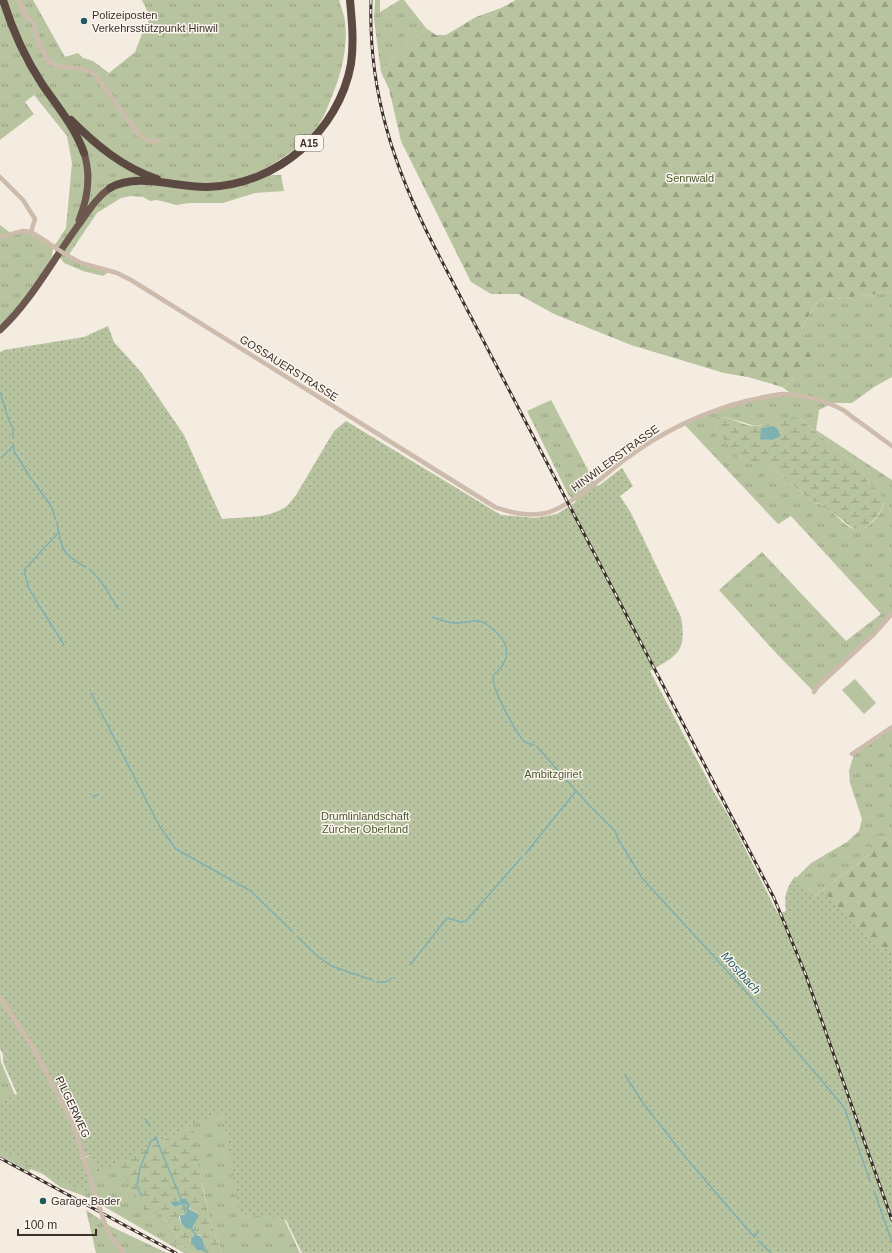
<svg xmlns="http://www.w3.org/2000/svg" width="892" height="1253" font-family="Helvetica,sans-serif">
<defs>
<pattern id="grass-tufts" width="24" height="20" patternUnits="userSpaceOnUse"><rect width="24" height="20" fill="#b8c4a0"/><path d="M3 7l-1-3M5 7V3M7 7l1-3M15 17l-1-3M17 17v-4M19 17l1-3" fill="none" stroke="#97a083"/></pattern>
<pattern id="forest-firs" width="22" height="20" patternUnits="userSpaceOnUse"><rect width="22" height="20" fill="#b8c4a0"/><path d="M5 1l3.5 6h-7zM16 11l3.5 6h-7z" fill="#97a083"/></pattern>
<pattern id="wetland-marsh" width="20" height="14" patternUnits="userSpaceOnUse"><rect width="20" height="14" fill="#b8c4a0"/><path d="M1 5h8M5 5V1M11 12h8M15 12V8" fill="none" stroke="#97a083"/></pattern>
<pattern id="park-dots" width="8" height="8" patternUnits="userSpaceOnUse"><rect width="8" height="8" fill="#b8c4a0"/><path d="M2 2h.1M6 6h.1" fill="none" stroke="#97a083" stroke-width="1.8" stroke-linecap="round"/></pattern>
</defs>
<rect width="100%" height="100%" fill="#f4ebe1"/>
<path fill="url(#grass-tufts)" fill-rule="evenodd" d="M0 0H33L65 57 78 53 83 58 93 61 109 73 135 52 144 29 148 22 149 15 142 0H339C341 7 344 14 345 21 348 47 342 72 332 96 327 109 322 123 312 133 295 152 274 164 252 175H281L284 191 255 193 223 203H189L177 205 157 200 150 201 143 197 131 196 121 198 97 213 68 256 81 263 110 271 103 276 83 271 64 263 53 248 52 256 32 294 0 330V225L12 234 31 232 53 248 66 228 72 163 67 136 34 95 25 102 34 114 0 140Z
M375 0H380V12L400 0H404L426 28 397 54 381 72 374 19Z
M892 292V377L874 387 852 403H833L819 410 816 430 892 480V614L814 692 777 654 719 590 762 552 846 641 881 614 791 516 778 524 683 423 735 404 792 394 782 387 795 378 801 329 817 302 825 298 836 299ZM724 417 756 426 800 419 859 468C862 473 865 478 869 483 880 495 890 500 877 517 850 551 840 506 813 502L766 463C756 462 748 465 739 457L714 426Z
M551 400 595 483 602 492 631 609 575 500 569 496 527 411Z
M892 729V842L882 836 868 837 873 847V852L811 899 795 879 811 863 847 842 859 831 862 819 850 783 849 771 854 754Z
M0 1053 1 1062 26 1121 82 1159 220 1103 285 1221 300 1253H222L209 1217 200 1173 161 1214 178 1236 173 1242 194 1253H184L98 1203 94 1197 89 1198 60 1187 43 1174 30 1169V1172L0 1156Z
M86 1210 112 1227 167 1253H96Z"/>
<path fill="url(#forest-firs)" d="M516 0H892V292L836 299 825 298 817 302 801 329 818 352 795 378 782 387 748 377 724 373 631 345 554 314 518 294H491L471 282 401 141 389 89 381 72 397 54 426 28 436 35H446L476 17 501 8Z
M882 836 892 842V972L811 899 873 852V847L867 837Z"/>
<path fill="url(#wetland-marsh)" fill-rule="evenodd" d="M718 417C731 416 744 427 757 426 772 425 788 414 800 419L859 468C862 473 865 478 869 483 873 487 880 491 882 496 885 504 881 511 877 516 858 540 853 528 835 514 829 510 823 506 817 502H813L766 463C760 463 755 465 750 464 737 461 722 436 714 426ZM774 426 780 433V437L772 440 762 439 761 429Z
M190 1107 203 1189 209 1217 222 1253H194L173 1242 178 1236 161 1214 146 1213 111 1153ZM181 1199H185L189 1204 190 1209 197 1213 198 1216 193 1228C184 1229 180 1224 179 1216L182 1214H187V1205L182 1204 176 1207 172 1205V1203L175 1201 180 1204V1200ZM200 1235 203 1240 205 1247 202 1252 190 1240 192 1237Z"/>
<path fill="url(#park-dots)" d="M108 326 114 342 141 372 184 435 222 519C243 517 271 519 288 505 291 502 293 498 296 495L334 431 346 421 501 515 535 518 557 514 585 496 622 468 633 486 620 496 631 513 681 617C687 653 677 655 650 671L714 792 729 817 778 914 786 911C784 894 786 890 795 876L814 899 824 892C844 917 866 934 892 953V1253H302L286 1220 239 1213 223 1112 194 1124 128 1159 97 1173 91 1155 81 1158 90 1192 58 1180 0 1149V1103L17 1094 3 1062V1054L0 1049V352L4 350 84 337Z"/>
<path fill="#b8c4a0" d="M855 679 876 703 864 714 842 690Z"/>
<path fill="#7fb0b2" d="M773 426C777 427 781 433 780 437L772 440 760 439 761 428Z
M180 1199H186L190 1205 189 1209 198 1214V1217L192 1229C183 1230 180 1222 180 1215L187 1214V1205L182 1204 176 1207 172 1205V1202L176 1201 180 1203Z
M196 1235 200 1236 203 1240 205 1248 203 1251 197 1250 191 1242V1238Z"/>
<g fill="none" stroke-linecap="round" stroke-linejoin="round">
<path stroke="#7fb0b2" stroke-width="1.5" d="M0 392 9 421 13 428V438
M13 443 14 451 28 474 51 506 56 520
M2 457 13 446
M57 523C62 549 60 552 85 567
M59 532 24 570 29 589 64 645
M89 569C101 579 110 595 118 609
M432 617C440 620 448 623 456 623 466 624 477 617 486 624 503 636 516 651 498 671 496 673 493 674 493 677 492 689 515 731 523 740 525 743 530 744 534 745
M91 693 160 827 176 849 251 891 293 932
M537 747 588 804 615 831 618 839 642 878 749 995 844 1107 870 1181
M93 796 98 795
M526 853 576 791
M297 936 315 954 331 966 372 980
M410 965 447 918 461 922 466 921 522 857
M377 982H386L392 978
M625 1075 643 1103 686 1158 754 1237
M145 1119 150 1126
M155 1136 181 1199
M874 1191 892 1242
M141 1195 137 1185 140 1168 151 1141 157 1138
M182 1203 187 1216
M191 1227 196 1236
M754 1237 758 1232 757 1231
M758 1241 771 1253
M205 1250 207 1253"/>
<path stroke="#cdbbac" stroke-width="4.5" d="M19 0 26 16 34 23C35 34 37 41 42 50 44 53 46 58 48 61 60 73 81 61 97 77L138 134 148 141H159
M0 177 23 200 35 219 31 232
M0 237 23 231 31 232 47 242
M68 256 81 263 117 273 131 280 495 507C511 513 528 517 546 513 570 507 603 476 623 461 662 431 702 412 750 400 761 398 771 395 782 394 801 394 827 401 843 410 848 413 853 418 858 421 869 429 881 438 892 446
M814 692 817 687 874 634 892 614
M852 754 892 727
M0 997 32 1046 73 1124 100 1209
M103 1218 110 1236 124 1253"/>
<path stroke="#6c584f" stroke-width="7" d="M79 220C88 198 91 175 84 153
M0 330C33 299 53 259 80 223 89 210 97 197 110 188"/>
<path stroke="#5c4a42" stroke-width="8" d="M3 0C12 29 25 58 42 84 57 106 75 127 84 153
M71 120C96 145 122 167 157 179
M110 188C138 172 177 188 208 187 277 185 339 131 351 64 354 42 352 21 350 0"/>
<defs>
<path id="rail" d="M371 0C368 91 394 169 435 248L774 898 805 973 892 1220
M0 1158 176 1253"/>
</defs>
<use href="#rail" stroke="#3b302b" stroke-width="3"/>
<use href="#rail" stroke="#fbf5ee" stroke-width="1.5" stroke-dasharray="4.5" stroke-linecap="butt"/>
<path stroke="#cdbbac" stroke-width="4.5" d="M47 242 68 256
M100 1209 103 1218"/>
</g>
<g fill="#1f5a5e" stroke="#fbf5ee" stroke-width="1.5">
<circle cx="84" cy="21" r="4"/>
<circle cx="43" cy="1201" r="4"/>
</g>
<g text-anchor="middle" dominant-baseline="central" stroke-width="3" stroke-linejoin="round" paint-order="stroke">
<rect fill="#fbf5ee" stroke="#756b66" stroke-width="1" x="295" y="135" width="28" height="16" rx="3"/>
<g font-size="10" font-weight="bold" fill="#3b302b">
<text x="309" y="143">A15</text>
</g>
<g font-size="11" fill="#3b302b" stroke="#fbf5ee" text-anchor="start">
<text x="92" y="15">Polizeiposten<tspan x="92" dy="13">Verkehrsstützpunkt Hinwil</tspan></text>
<text x="51" y="1201">Garage Bader</text>
</g>
<g font-size="11" fill="#4a5a2e" stroke="#fbf5ee">
<text x="690" y="178">Sennwald</text>
<text x="553" y="774">Ambitzgiriet</text>
<text x="365" y="816">Drumlinlandschaft<tspan x="365" dy="13">Zürcher Oberland</tspan></text>
</g>
<g font-size="11" fill="#3b302b" stroke="#fbf5ee">
<text transform="translate(289 368) rotate(32)">GOSSAUERSTRASSE</text>
<text transform="translate(615 458) rotate(-36)">HINWILERSTRASSE</text>
<text transform="translate(73 1107) rotate(65)">PILGERWEG</text>
</g>
<g font-size="12" font-style="italic" fill="#1f5a5e" stroke="#fbf5ee">
<text transform="translate(741 973) rotate(48)">Mostbach</text>
</g>
</g>
<path d="M18 1229v6h78v-6" fill="none" stroke="#3b302b" stroke-width="2"/>
<text x="24" y="1229" font-size="12" fill="#3b302b" stroke="#fbf5ee" stroke-width="3" paint-order="stroke">100 m</text>
</svg>
